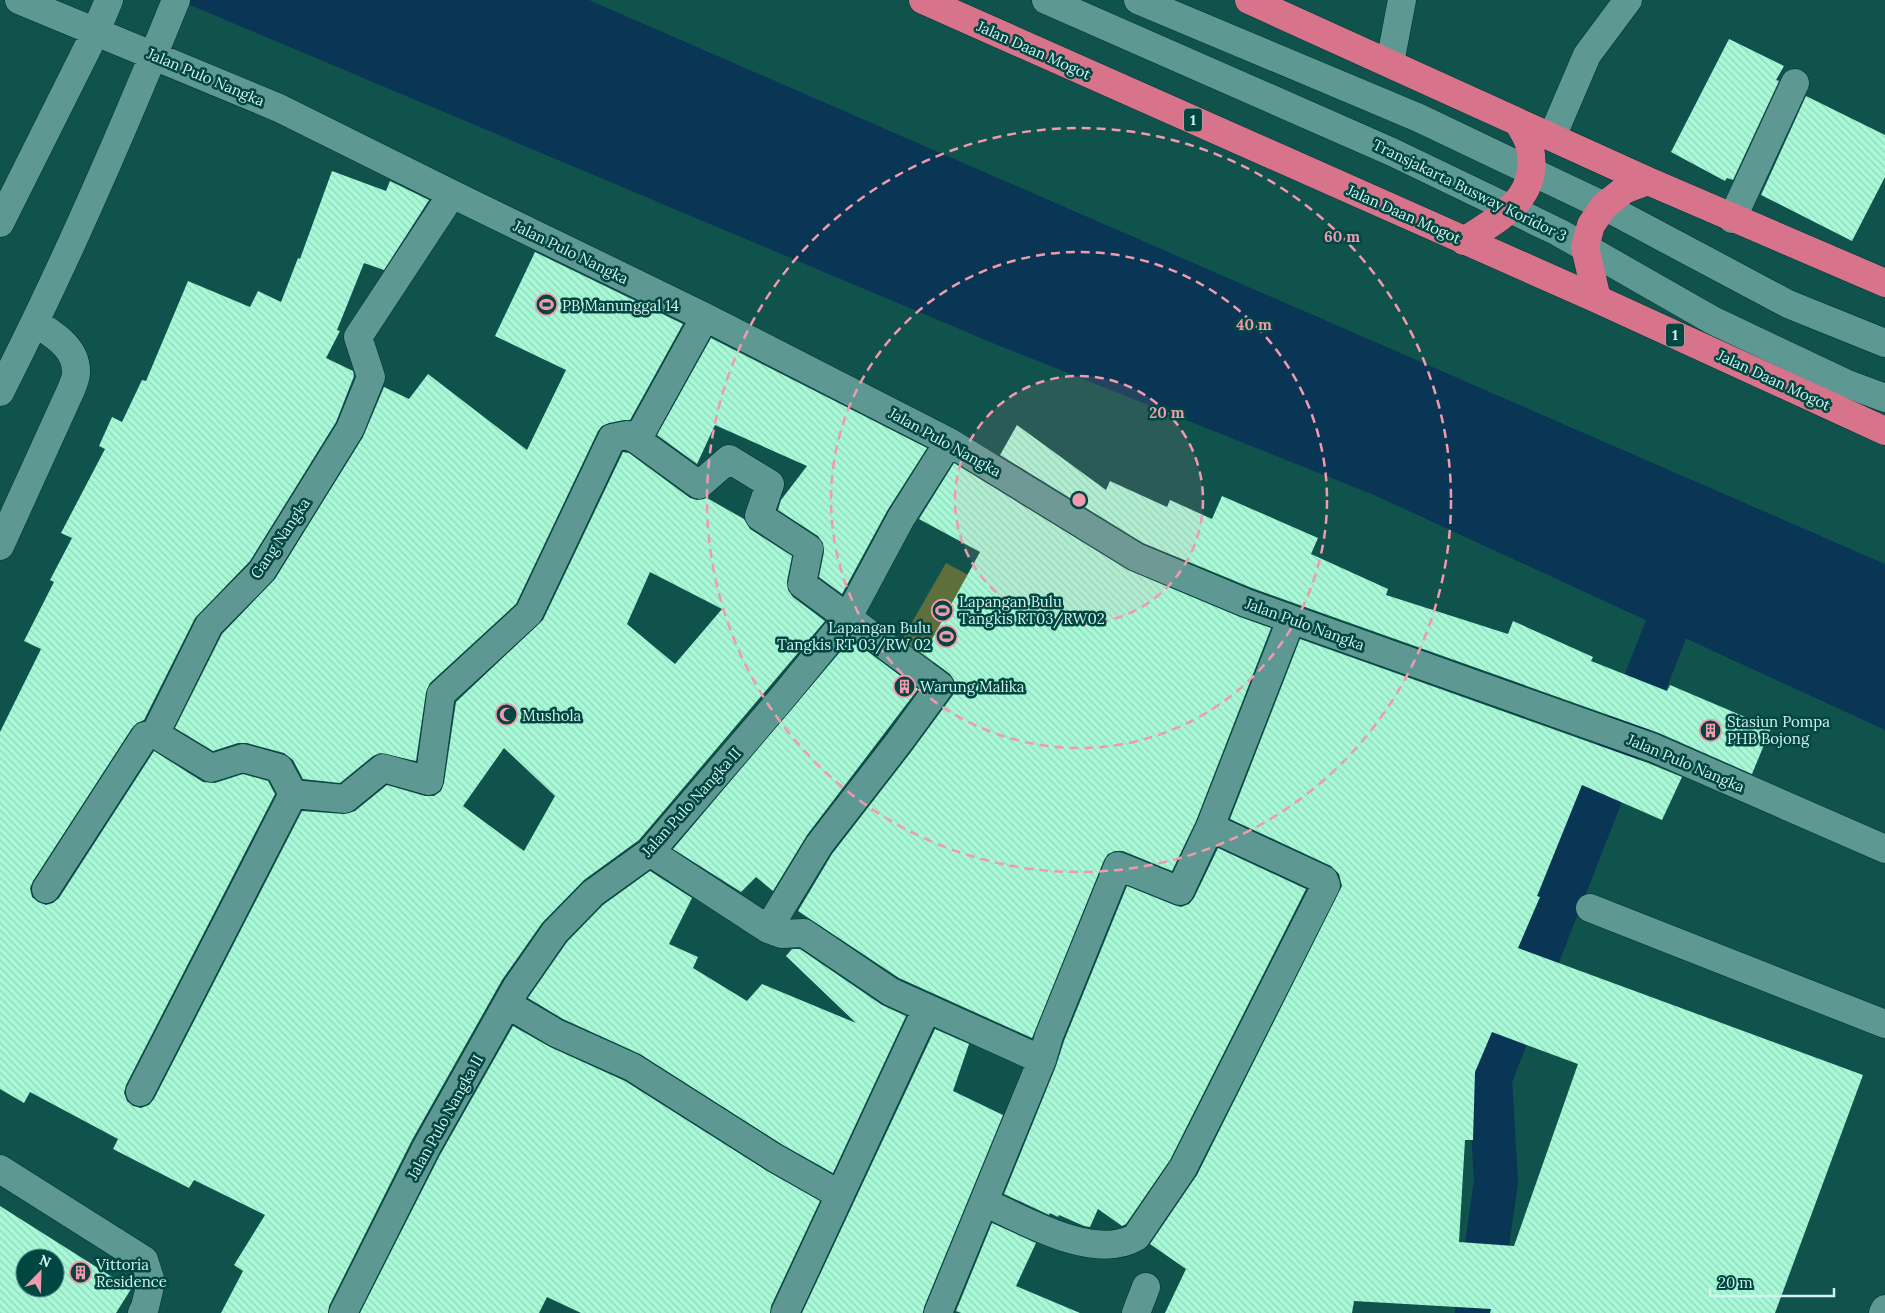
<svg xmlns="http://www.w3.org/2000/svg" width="1885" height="1313" font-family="Lora,serif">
<defs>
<pattern id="building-back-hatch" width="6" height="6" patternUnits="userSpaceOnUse" patternTransform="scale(1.25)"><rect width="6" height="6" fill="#a8f9d7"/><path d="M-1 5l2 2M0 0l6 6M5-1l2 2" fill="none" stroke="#93d6ba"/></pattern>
</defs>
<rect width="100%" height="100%" fill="#10524c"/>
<path fill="#5c6f3d" d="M946 563 985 584 947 636 931 668 895 652Z"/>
<path fill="#0a3656" d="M178 0H589L1885 564V730L1374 495 995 344Z"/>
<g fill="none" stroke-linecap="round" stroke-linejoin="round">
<path stroke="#0a3656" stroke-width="44" d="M1477 1313 1496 1182 1490 1078 1683 586"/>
</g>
<path fill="url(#building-back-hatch)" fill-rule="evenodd" d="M1729 39 1784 66 1776 80 1779 81 1733 180 1727 178 1725 181 1671 152Z
M1806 96 1885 135V177L1852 241 1761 195Z
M332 171 386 191 390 181 429 200 384 270 364 263 337 330 340 331 326 358 353 371 354 376 336 422 250 561 195 618 144 720 137 723 132 728 33 881 30 888 32 897 38 902 46 905 53 903 59 898 154 751 203 782 215 783 243 774 268 781 275 794 126 1085 124 1093 127 1101 133 1106 141 1108 149 1105 154 1099 302 811 344 814 355 811 387 785 425 796H434L441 791 444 783 456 702 543 620 623 452 629 453 690 498 697 500 707 498 744 519 750 529 792 556 787 581 788 590 793 597 825 621 639 840 584 880 542 923 502 980 412 1140 329 1306 328 1313H221L243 1271 234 1265 265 1215 194 1180 189 1188 113 1149 118 1139 30 1092 24 1103 0 1089V732L41 649 24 641 54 582 50 580 72 538 61 533 105 449 99 446 112 417 122 422 142 380 146 381 188 281 250 307 258 291 281 302 298 258 300 259ZM650 572 722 609 675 664 627 624ZM504 748 555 796 524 851 463 806Z
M535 252 683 324 630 420H624L609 423 602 426 598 431 516 604 430 683 426 692 416 761 380 753 373 756 340 783 303 779 293 760 284 753 247 743H238L213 751 175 728 222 634 275 579 363 437 384 387 409 399 428 374 527 450 566 370 495 336Z
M711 338 927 448 887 511 842 594 819 577 824 552 823 543 818 536 778 510 781 500 807 466 715 425 697 464 657 435Z
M1017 425 1106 490 1110 481 1167 507 1170 500 1212 519 1222 496 1318 538 1311 554 1388 589 1386 595 1508 634 1513 621 1593 657 1591 661 1667 691 1670 685 1771 728 1752 774 1659 733 1252 588 1143 543 1000 455Z
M954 463 1128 570 1240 617 1271 628 1196 821 1172 871 1123 851H1115L1108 854 1104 860 1032 1038 899 978 798 911 832 854 911 752 953 695 955 688 954 680 950 674 919 651 926 638 931 641 980 552 919 519Z
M851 639 918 689 807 835 773 891 756 877 741 892 673 849Z
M1300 639 1648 763 1682 777 1662 820 1582 785 1537 896 1540 897 1518 948 1863 1075 1775 1313H1490L1491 1309 1354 1301 1352 1313H1165L1186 1269 1150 1244 1197 1175 1342 886 1339 874 1331 866 1230 819ZM1492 1032 1578 1064 1514 1246 1459 1242 1465 1140H1473L1475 1072Z
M1218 848 1306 889 1170 1160 1126 1224 1122 1226 1098 1209 1090 1227 1084 1226 1059 1215 1058 1217 1050 1213 1049 1215 1045 1213 1004 1194 1056 1066 1064 1041 1127 886 1174 905 1181 907 1189 904 1194 898Z
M650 871 692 898 669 944 698 957 693 968 747 1001 762 984 856 1023 786 956 792 949H800L882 1005 906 1016 833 1173 783 1145 640 1054 563 1019 528 998 567 942 603 905Z
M513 1026 550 1047 625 1081 767 1171 820 1201 771 1306 770 1313H581L547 1297 539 1313H360L440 1155Z
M935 1029 969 1044 953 1091 1003 1115 924 1307 923 1313H802Z
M0 1206 131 1289 116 1313H0ZM25 1258H55V1288H25Z
M992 1223 1036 1243 1016 1286 1080 1313H961L956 1311Z"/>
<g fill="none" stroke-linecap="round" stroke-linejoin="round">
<defs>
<path id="minor" d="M19 0 279 108 452 194 705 317 949 442 1136 557 1246 603 1654 748 1885 849
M1046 0 1392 152 1558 232 1712 320 1845 383 1885 398
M1138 0 1419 118 1604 206 1788 304 1885 343
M1390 63 1402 0
M1552 137 1587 55 1628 0
M452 194 358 337 371 377 350 429 262 571 209 625 155 734 211 768 243 758 279 768 293 794 345 799 383 768 429 781 441 694 529 613 612 438 627 435 637 440
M1732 219 1795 83
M0 223 96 31 109 0
M705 317 637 440 699 485 729 459 770 484 759 516 809 549 802 584 940 686 899 742 819 845 768 929
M0 392C65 265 122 133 176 0
M0 546 70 392C72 387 76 379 76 373 77 348 54 335 36 323
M650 852 768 929 782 934 804 933 891 992 1042 1060 1049 1036 1118 866 1180 891 1210 827 1291 620
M46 889 145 736 155 734
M1590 908 1885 1024
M507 1004 556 1033 632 1067 775 1158 840 1195
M140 1092 293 794
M0 1169 144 1260 151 1282 145 1307 142 1313
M984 1202C1024 1220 1094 1262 1136 1237L1183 1168 1326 885 1324 880 1210 827
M343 1313 426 1148 516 988 555 932 593 893 650 852 783 697 847 619 901 518 949 442
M785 1313 927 1008
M938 1313 1042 1060
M1136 1313 1146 1287
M1883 1313 1885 1309"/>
<path id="highway" d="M923 0 1597 299 1885 431
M1249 0 1648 181 1885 283
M1464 241C1500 217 1540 199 1530 148 1529 140 1523 131 1519 124
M1597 299 1585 247 1591 225 1604 206 1624 190 1648 181"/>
</defs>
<use href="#minor" stroke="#023531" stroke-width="29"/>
<use href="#highway" stroke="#023531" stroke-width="29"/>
<use href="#minor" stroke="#5d9992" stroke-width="28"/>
<use href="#highway" stroke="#d7738a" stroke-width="28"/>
</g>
<circle cx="1079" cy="500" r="124" fill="#f29aad" fill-opacity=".12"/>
<g fill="none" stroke="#f29aad" stroke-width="2.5" stroke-dasharray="9 6">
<circle cx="1079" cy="500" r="124"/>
<circle cx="1079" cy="500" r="248"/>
<circle cx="1079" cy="500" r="372"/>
</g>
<defs>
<symbol id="stadium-ring" viewBox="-11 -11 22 22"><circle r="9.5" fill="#004742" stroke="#f29aad" stroke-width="1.5"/><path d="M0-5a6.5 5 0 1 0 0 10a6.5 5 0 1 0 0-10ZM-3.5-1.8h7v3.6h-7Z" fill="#f29aad"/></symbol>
<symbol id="building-ring" viewBox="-11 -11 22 22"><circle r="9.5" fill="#004742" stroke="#f29aad" stroke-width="1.5"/><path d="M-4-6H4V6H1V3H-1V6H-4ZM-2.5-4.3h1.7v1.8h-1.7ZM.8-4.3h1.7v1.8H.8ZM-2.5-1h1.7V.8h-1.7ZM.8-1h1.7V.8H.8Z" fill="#f29aad"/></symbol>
<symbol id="mosque-ring" viewBox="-11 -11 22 22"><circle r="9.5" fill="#004742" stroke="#f29aad" stroke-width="1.5"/><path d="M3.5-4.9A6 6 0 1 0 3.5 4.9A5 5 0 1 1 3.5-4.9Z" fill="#f29aad"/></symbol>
</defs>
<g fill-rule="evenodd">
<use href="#stadium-ring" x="534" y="292" width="25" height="25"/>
<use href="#stadium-ring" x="930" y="598" width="25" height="25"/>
<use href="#stadium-ring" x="934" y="624" width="25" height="25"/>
<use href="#building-ring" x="892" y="674" width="25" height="25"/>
<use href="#mosque-ring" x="494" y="702" width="25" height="25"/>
<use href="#building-ring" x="1698" y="718" width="25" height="25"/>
<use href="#building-ring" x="68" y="1260" width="25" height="25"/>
</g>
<g text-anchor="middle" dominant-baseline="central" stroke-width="5" stroke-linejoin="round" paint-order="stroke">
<g fill="#004742" stroke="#94bfba" stroke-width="1">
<rect x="1184" y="108.5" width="18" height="23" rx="4"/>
<rect x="1666" y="323.5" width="18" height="23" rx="4"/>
</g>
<g font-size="14" font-weight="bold" fill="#d4f2ee">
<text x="1193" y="120">1</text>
<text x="1675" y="335">1</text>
</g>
<g font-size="15" fill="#d4f2ee" stroke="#004742">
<text transform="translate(1034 50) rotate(24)">Jalan Daan Mogot</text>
<text transform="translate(206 77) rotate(23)">Jalan Pulo Nangka</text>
<text transform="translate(1470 190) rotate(26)">Transjakarta Busway Koridor 3</text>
<text transform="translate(1404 214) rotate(24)">Jalan Daan Mogot</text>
<text transform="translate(571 252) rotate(26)">Jalan Pulo Nangka</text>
<text transform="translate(1774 380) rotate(25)">Jalan Daan Mogot</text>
<text transform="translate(945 442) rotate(29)">Jalan Pulo Nangka</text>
<text transform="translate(280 538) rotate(-56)">Gang Nangka</text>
<text transform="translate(1305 624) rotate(20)">Jalan Pulo Nangka</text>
<text transform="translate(1686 763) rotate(23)">Jalan Pulo Nangka</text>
<text transform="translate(691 802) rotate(-48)">Jalan Pulo Nangka II</text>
<text transform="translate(445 1117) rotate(-61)">Jalan Pulo Nangka II</text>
</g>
<g font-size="15" fill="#d4f2ee" stroke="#004742" text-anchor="start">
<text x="562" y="305">PB Manunggal 14</text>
<text x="959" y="601">Lapangan Bulu<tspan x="959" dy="17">Tangkis RT03/RW02</tspan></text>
<text x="931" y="627" text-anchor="end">Lapangan Bulu<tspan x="931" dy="17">Tangkis RT 03/RW 02</tspan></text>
<text x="920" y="686">Warung Malika</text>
<text x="522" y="715">Mushola</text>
<text x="1727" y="721">Stasiun Pompa<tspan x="1727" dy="17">PHB Bojong</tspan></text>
<text x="96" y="1264">Vittoria<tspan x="96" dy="17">Residence</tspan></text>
</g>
</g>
<circle cx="1079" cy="500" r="8" fill="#f29aad" stroke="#004742" stroke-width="2.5"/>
<g font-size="15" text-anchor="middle" font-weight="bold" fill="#f29aad" stroke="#004742" stroke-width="5" stroke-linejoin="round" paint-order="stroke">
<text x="1342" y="242">60 m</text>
<text x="1254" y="330">40 m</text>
<text x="1167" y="418">20 m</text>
</g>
<g transform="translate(40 1273) rotate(23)"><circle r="24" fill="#004742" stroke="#558b87"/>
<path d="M0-4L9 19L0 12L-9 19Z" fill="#f29aad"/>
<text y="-8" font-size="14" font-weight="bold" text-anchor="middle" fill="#d4f2ee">N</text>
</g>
<path d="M1710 1288v8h124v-8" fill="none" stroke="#d4f2ee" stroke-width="2.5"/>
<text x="1718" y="1288" font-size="15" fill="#d4f2ee" stroke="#004742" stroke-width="4" paint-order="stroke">20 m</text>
</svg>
